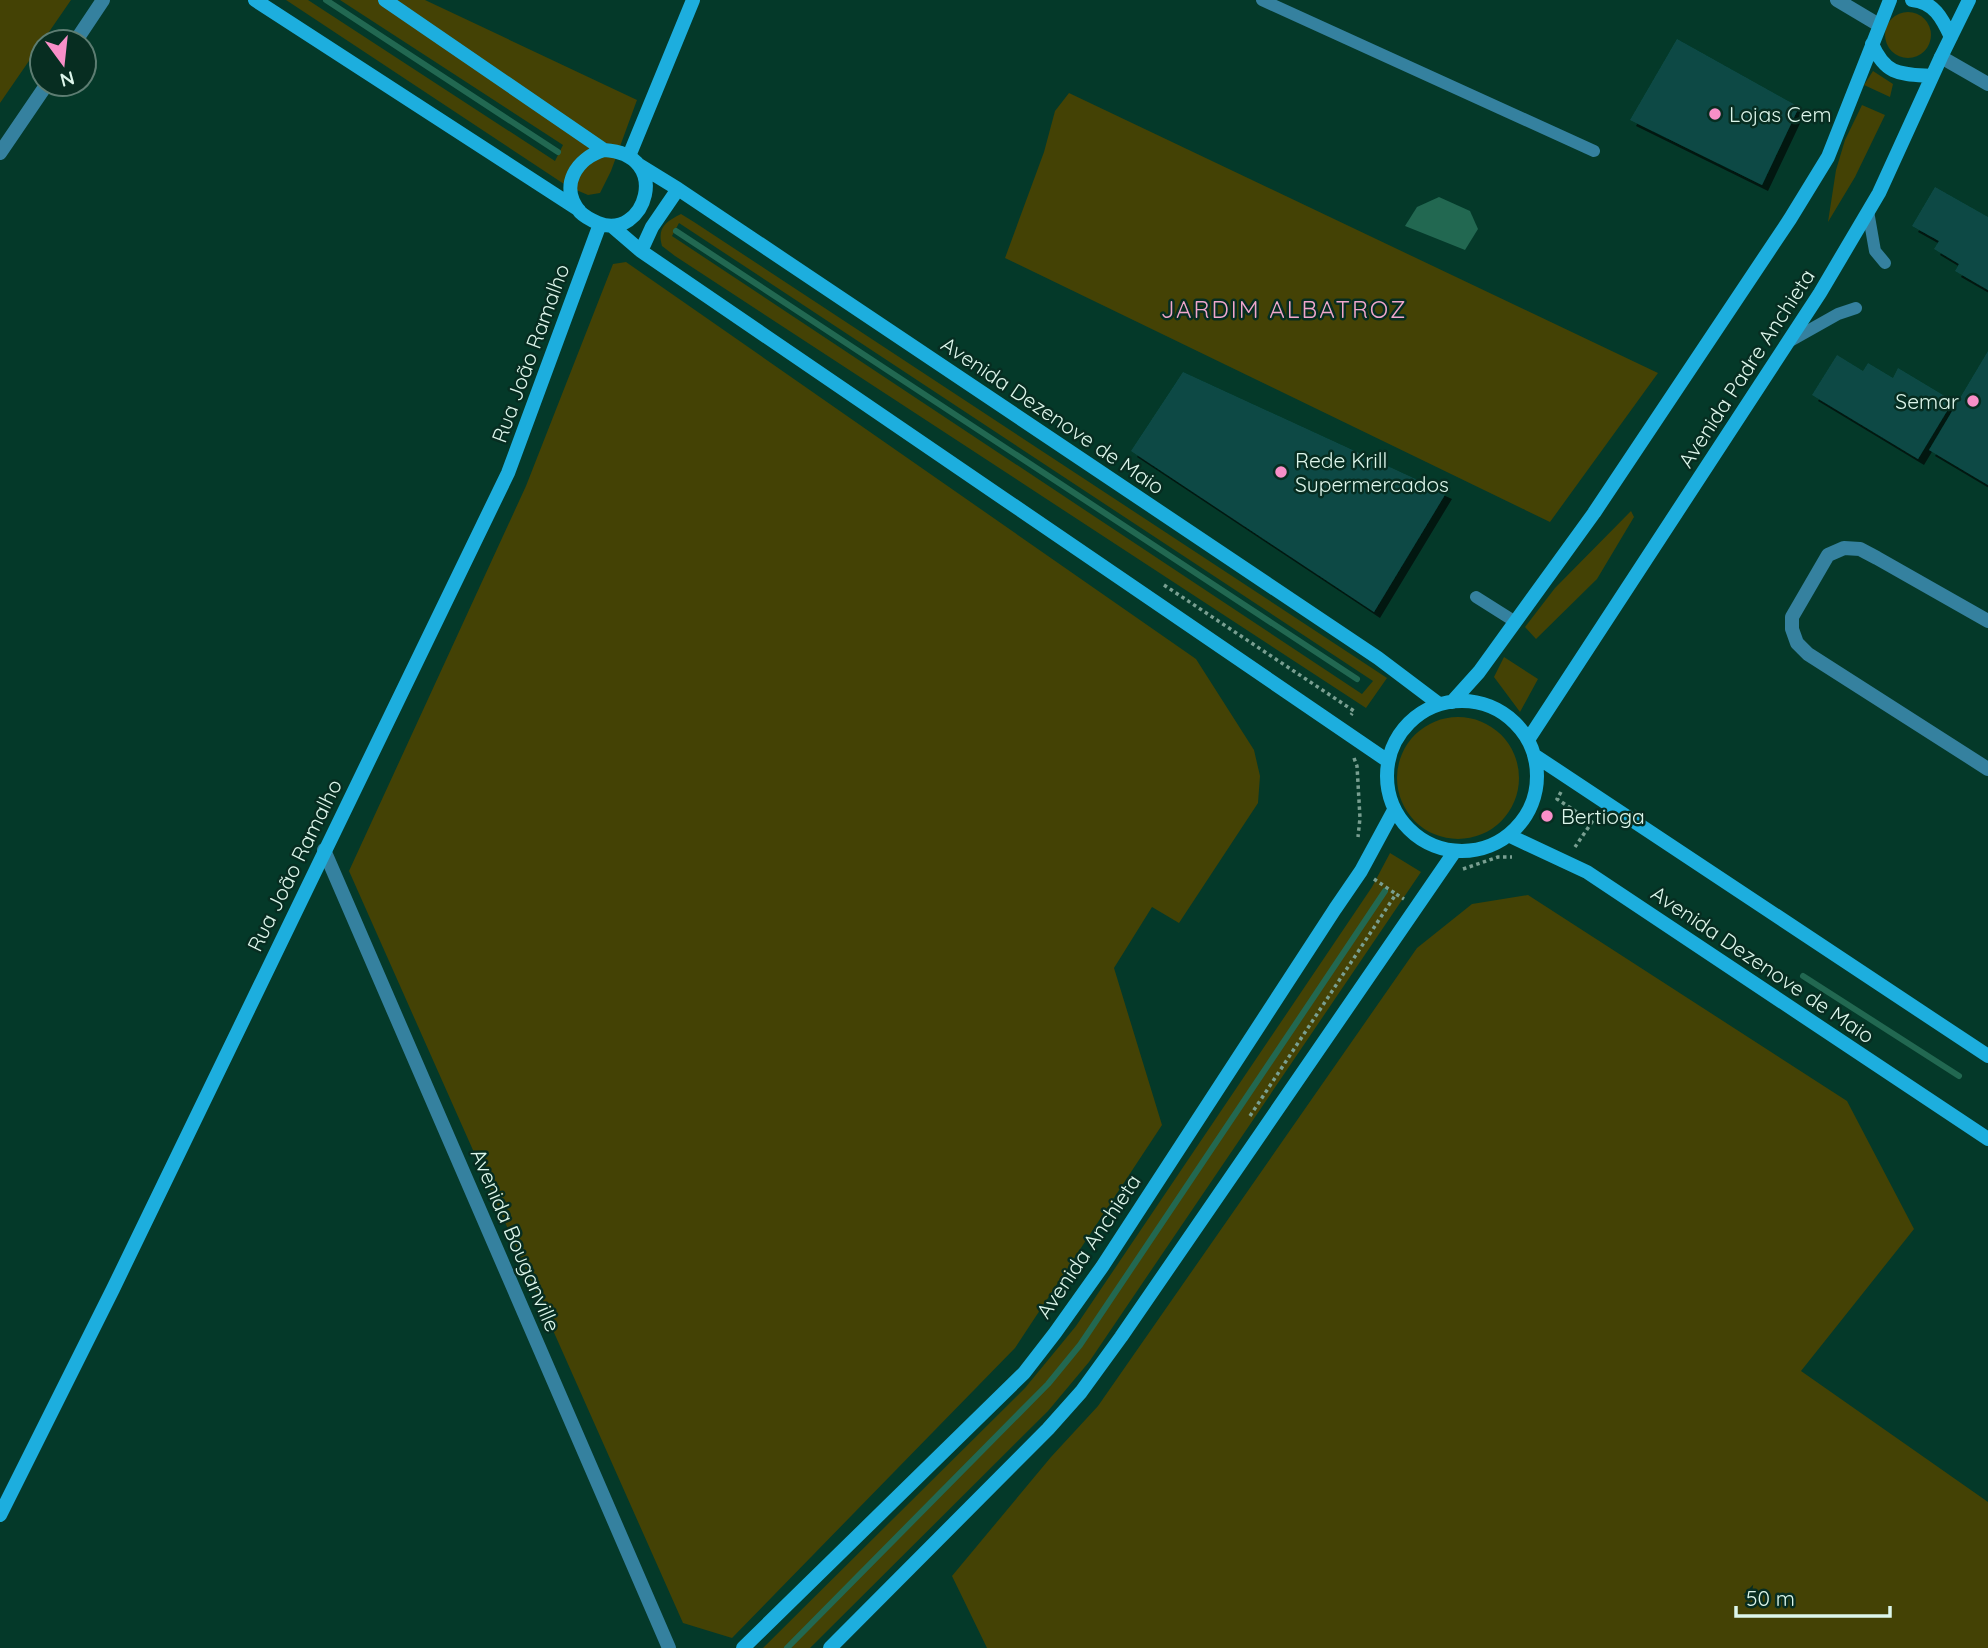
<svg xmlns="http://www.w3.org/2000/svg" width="1988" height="1648" font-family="Quicksand,sans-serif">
<defs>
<filter id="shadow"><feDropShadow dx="6" dy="6" stdDeviation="0" flood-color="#0009"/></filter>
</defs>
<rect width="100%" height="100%" fill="#043929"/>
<path fill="#444205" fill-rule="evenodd" d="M0 0H71L0 103Z
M286 0H308L555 161 563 145 340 0H425L637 100 611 171 600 193 588 195 567 186Z
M1885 35a23 23 0 1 1 46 0a23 23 0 1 1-46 0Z
M1873 71 1893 84 1890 97 1864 85Z
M1069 93 1658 373 1550 522 1005 258 1044 152 1055 111Z
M1862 105 1885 115 1855 177 1828 222 1836 170 1845 140Z
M681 214 694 222 1387 678 1366 708 675 256 662 246C657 228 665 222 681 214ZM679 223 1373 681 1362 694 672 236Z
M626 262 1196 659 1254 750 1260 776 1258 803 1179 923 1152 907 1114 968 1162 1125 1015 1348 732 1638 683 1623 349 871 526 486 613 264Z
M1631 511 1634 517 1597 579 1536 639 1525 627 1555 588Z
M1504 657 1538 679 1520 712 1494 677Z
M1397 778a61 61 0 1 1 122 0a61 61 0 1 1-122 0Z
M1390 853 1421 872 1089 1362 1048 1411 810 1648H763L1025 1388 1076 1326 1372 887Z
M1528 895 1847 1101 1914 1229 1801 1371 1988 1502V1648H987L952 1576 1051 1457 1098 1406 1417 948 1472 904Z"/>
<path fill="#226851" d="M1439 197 1470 211 1478 229 1465 250 1405 226 1417 207Z"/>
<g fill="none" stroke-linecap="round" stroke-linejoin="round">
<path stroke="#226851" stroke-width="6" d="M326 0 558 152
M676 231 1357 679
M1803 976 1959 1076
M787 1648 1048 1384 1080 1345 1385 891"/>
</g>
<path fill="#0c4a45" filter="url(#shadow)" d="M1677 39 1799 107 1762 185 1630 120Z
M1935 187 1988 217V290L1955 271 1959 264 1934 249 1939 241 1912 226Z
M1988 351V485L1929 450Z
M1837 355 1863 371 1868 363 1893 378 1898 368 1953 401 1918 459 1812 395Z
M1183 372 1446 493 1374 612 1131 451Z"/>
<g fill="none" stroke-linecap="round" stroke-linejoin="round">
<path stroke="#799f91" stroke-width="3.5" stroke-dasharray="3.5 3.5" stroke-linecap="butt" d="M1164 585 1354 711 1351 715
M1354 758 1357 766 1360 818 1358 837
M1561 792 1557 799 1592 822 1575 847
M1463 869 1498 857H1512
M1374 879 1396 894
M1250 1116 1396 894 1404 899"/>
<path stroke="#35819f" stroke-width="12" d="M1262 0 1594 151
M1868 211 1875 251 1885 263
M1790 341 1838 314 1856 308
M1476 597 1514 621"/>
<path stroke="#35819f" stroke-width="14" d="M1837 0 1879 25
M75 42 103 0
M1941 57 1988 84
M0 153 47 84
M1988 621 1877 558 1860 549 1844 548 1828 555 1792 617V629L1797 643 1808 654 1988 769
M324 850 669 1648"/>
<path stroke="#1daede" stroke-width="14" d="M255 0 579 210
M385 0 604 150
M1912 0C1934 2 1942 18 1951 37
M1872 44C1886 76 1901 74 1932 76
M604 150C674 154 645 242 598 223 591 220 585 217 580 212 558 186 577 158 604 150Z
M629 156 693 0
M639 165 678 189 1378 658 1439 704
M613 227 641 251 1388 761
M641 251 652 227 678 189
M1387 776a75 75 0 1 1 150 0a75 75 0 1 1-150 0Z
M1452 702 1479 672 1594 513 1790 219 1828 157 1890 0
M1528 740 1820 293 1879 193 1941 57 1969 0
M1534 755 1988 1056
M1508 835 1587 872 1988 1139
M0 1515 113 1289 508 473 600 224
M743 1648 1024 1373 1055 1333 1102 1267 1335 909 1361 871 1394 810
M830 1648 1048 1429 1081 1392 1121 1337 1455 851"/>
</g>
<g fill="#f98fc8" stroke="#072d21" stroke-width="2.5">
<circle cx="1715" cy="114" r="7"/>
<circle cx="1973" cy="401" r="7"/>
<circle cx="1281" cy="472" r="7"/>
<circle cx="1547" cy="816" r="7"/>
</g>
<g text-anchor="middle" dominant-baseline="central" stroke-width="5" stroke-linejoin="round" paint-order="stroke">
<g font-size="21" fill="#ddf6eb" stroke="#072d21" text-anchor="start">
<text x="1729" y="114">Lojas Cem</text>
<text x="1959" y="401" text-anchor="end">Semar</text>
<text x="1295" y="460">Rede Krill<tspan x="1295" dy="24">Supermercados</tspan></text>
<text x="1561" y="816">Bertioga</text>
</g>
<g font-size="21" fill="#ddf6eb" stroke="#072d21">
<text transform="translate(530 353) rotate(-70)">Rua João Ramalho</text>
<text transform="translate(1746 368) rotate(-57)">Avenida Padre Anchieta</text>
<text transform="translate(1053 415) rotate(34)">Avenida Dezenove de Maio</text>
<text transform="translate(294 865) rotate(-64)">Rua João Ramalho</text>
<text transform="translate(1763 964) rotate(34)">Avenida Dezenove de Maio</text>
<text transform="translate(516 1240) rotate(67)">Avenida Bouganville</text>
<text transform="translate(1088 1246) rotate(-56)">Avenida Anchieta</text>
</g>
<g font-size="24" letter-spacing="2" fill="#f0a6cc" stroke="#072d21">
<text x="1284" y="309">JARDIM ALBATROZ</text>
</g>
</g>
<g transform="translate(63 63) rotate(165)"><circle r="33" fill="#072d21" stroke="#5d7d72" stroke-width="2"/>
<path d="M0-5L12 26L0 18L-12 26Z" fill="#f98fc8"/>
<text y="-10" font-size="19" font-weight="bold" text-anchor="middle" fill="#ddf6eb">N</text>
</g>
<path d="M1736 1606v10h154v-10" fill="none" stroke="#ddf6eb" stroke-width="3.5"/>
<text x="1746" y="1606" font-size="21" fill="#ddf6eb" stroke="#072d21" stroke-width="5" paint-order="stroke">50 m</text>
</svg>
